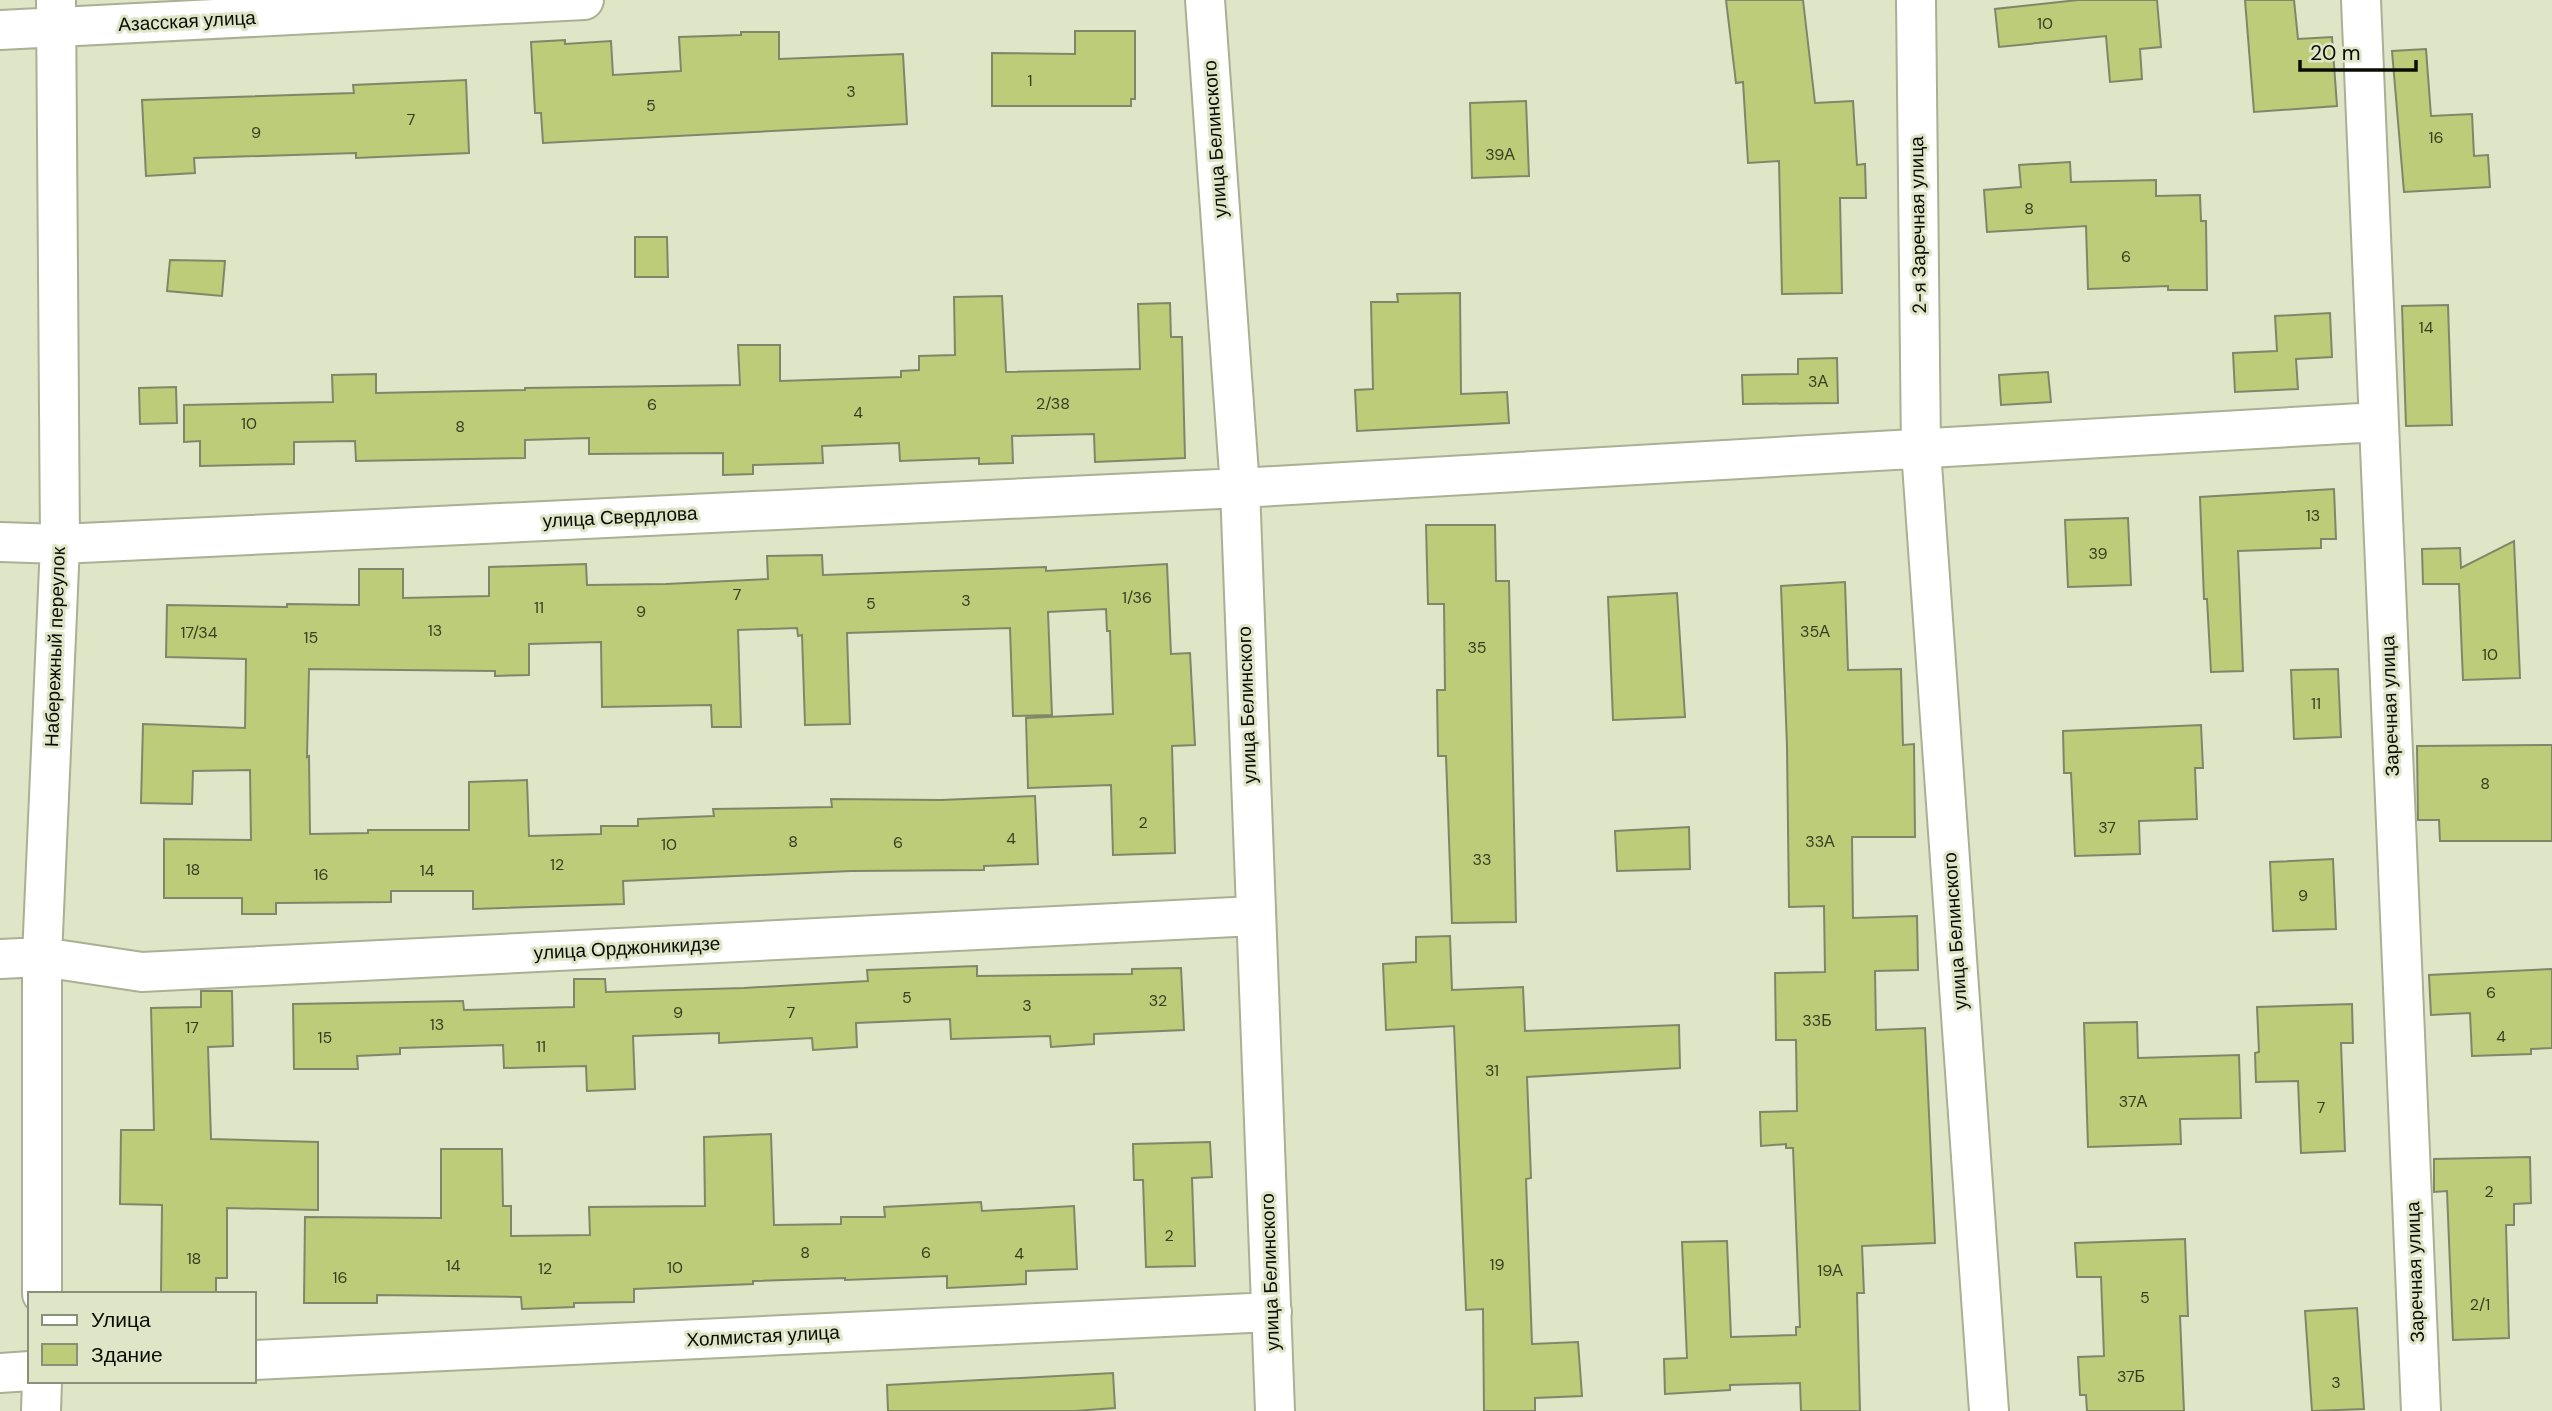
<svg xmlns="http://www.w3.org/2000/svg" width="2552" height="1411" font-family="'DM Sans',sans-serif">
<rect width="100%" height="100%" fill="#dfe5c7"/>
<path fill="#bdcc79" stroke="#80866a" stroke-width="2" d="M1726 0H1803L1815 103 1853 101 1857 165 1865 164 1866 198H1840L1842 293 1782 294 1779 161 1748 163 1743 82 1736 83Z
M2078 0H2157L2161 47 2140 49 2142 79 2110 82 2106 36 1999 47 1995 9Z
M2245 0H2294L2298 39 2332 37 2337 106 2254 112Z
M1075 31H1135V99H1131V106H992V53L1075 54Z
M741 32H779V59L903 54 907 124 543 143 541 113H535L531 42 565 40V44L611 41 613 75 681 71 679 37 741 35Z
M2426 49 2431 116 2472 114 2474 156 2488 155 2490 187 2404 192 2392 51Z
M466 80 469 153 356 158V153L194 158 195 173 146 176 142 100 354 93 353 85Z
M1526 101 1529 176 1472 178 1470 103Z
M2070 162 2071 182 2156 180V196L2200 195 2201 221H2206L2207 290H2168V286L2088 289 2086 226 1987 232 1984 190 2021 187 2019 165Z
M635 237H667L668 277H635Z
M170 260 225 261 222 296 167 291Z
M1460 293 1461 394 1507 392 1509 423 1357 431 1355 390 1373 389 1371 302H1398L1397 294Z
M1002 296 1006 372 1140 369 1138 304 1170 303 1171 337H1182L1185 458 1095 462 1094 434 1012 436 1013 463 979 464V458L900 461 899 443 822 446 823 463 753 465V474L723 475V453L589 454V438L525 440V458L356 461 355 441 294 442V464L200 466V441L184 442V405L333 402 332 375 376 374V393L525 390V388L740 385 738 345H780V381L901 377V371L919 370V356L955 355 954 297Z
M2448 305 2452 425 2406 426 2402 306Z
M2330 313 2332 357 2296 359 2298 389 2235 392 2233 353 2277 351 2275 316Z
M1837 358 1838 403 1743 404 1742 375 1798 374V359Z
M2048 372 2051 402 2001 405 1999 375Z
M176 387 177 423 140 424 139 388Z
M2334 489 2336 539H2321V548L2238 551 2243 671 2211 672 2207 599H2204L2200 497Z
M2128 518 2131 585 2068 587 2065 520Z
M1426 525H1495L1496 581H1509L1516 922 1452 923 1446 756H1438L1437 690H1445L1444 604H1428Z
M2514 541 2520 678 2463 680 2459 584H2423L2422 549 2460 548 2461 568Z
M822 555 823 575 1046 567V571L1167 564 1171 654 1190 653 1195 745 1172 746 1175 853 1113 855 1111 785 1028 788 1026 718 1113 714 1110 631H1107L1106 609 1048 612 1052 715 1013 716 1010 628 847 633 850 724 805 725 802 635 798 636 797 628 738 630 741 727H712L711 705 602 707 601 642 529 644V675L495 676V671L309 669 307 757 309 756 310 834 368 833V830H469V782L527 780 529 836 601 834V826H638V819L714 816 713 809 832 807 831 799 941 800 1035 796 1038 864 984 866V870L851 871 623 881 624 904 473 909V891H391V902L276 903V914H242V898H164V839L251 840 250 770 193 771 192 804 141 803 143 724 245 728 246 659 166 657 167 605 287 607V604L359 605V569H403V598L489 596V567L586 564 587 585 666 584 768 579 767 556Z
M1845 582 1848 670 1901 669 1903 745 1914 744 1915 837H1852L1853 918 1917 916 1918 970 1875 971 1876 1030 1925 1028 1935 1243 1862 1246 1864 1293H1857L1860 1411H1801L1800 1383 1730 1385V1390L1665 1394 1664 1359 1687 1358 1682 1242 1727 1241 1731 1337 1796 1335V1327H1800L1793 1148H1786V1144L1761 1146 1760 1112 1797 1111 1796 1040H1776L1775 973 1825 972 1824 906 1789 907 1787 746 1781 586Z
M1677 593 1685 717 1613 720 1608 597Z
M2338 669 2341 737 2294 739 2291 670Z
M2201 725 2203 768H2195L2197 819 2139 821 2140 854 2075 856 2071 773H2064L2063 731Z
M2552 745V841H2440L2439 820H2418L2417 746Z
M1689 827 1690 869 1617 871 1615 831Z
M2333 859 2336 929 2273 931 2270 862Z
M1450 936 1452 990 1523 987 1525 1031 1679 1025 1680 1068 1527 1077 1531 1178 1526 1179 1532 1344 1578 1342 1582 1396 1535 1398V1411H1484L1483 1309 1466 1310 1454 1026 1386 1030 1383 964 1416 962V937Z
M977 966V976L1132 974V969L1181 968 1184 1030 1094 1034V1044L1051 1047 1050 1036 951 1039 950 1019 856 1023 857 1047 813 1050 812 1038 719 1043V1033L633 1036 635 1089 587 1091 586 1066 504 1068 503 1045 400 1048V1054L357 1056 358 1069H294L293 1004 463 1001 464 1010 574 1007V979H605L606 992 744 988 868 981 867 970Z
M2552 969V1048L2531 1049V1054L2472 1056 2470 1013 2431 1015 2429 975Z
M201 991H232L233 1046 208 1047 211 1139 318 1142V1210L227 1208V1278H216V1294H161L162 1205 120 1204 121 1130H154L151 1008 201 1007Z
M2352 1004 2353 1043H2341L2345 1151 2301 1153 2298 1081 2256 1082 2255 1053 2259 1052 2257 1007Z
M2137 1022 2138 1058 2239 1055 2241 1118 2180 1119 2181 1144 2088 1147 2084 1023Z
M771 1134 774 1225 841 1224V1217H885L884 1207 981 1202 982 1211 1074 1206 1077 1269 1026 1271V1284L947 1288V1276L845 1280V1278L753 1281V1284L634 1289V1302L574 1303V1307L522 1309 521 1297 377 1295V1303H304L305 1217 441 1218V1149H502L503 1206H511V1236L590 1235 589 1207 705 1206 704 1137Z
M1210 1142 1212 1177 1192 1178 1195 1266 1146 1267 1143 1180H1134L1133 1144Z
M2530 1157 2531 1203 2514 1204V1225H2506L2509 1338 2453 1340 2447 1191 2434 1192V1159Z
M2185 1239 2188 1316H2180L2184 1411H2087L2086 1395H2080L2078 1357 2104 1356 2101 1277H2077L2075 1243Z
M2357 1308 2364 1409 2312 1411 2305 1311Z
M1113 1373 1115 1408 1075 1411H888L887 1385Z"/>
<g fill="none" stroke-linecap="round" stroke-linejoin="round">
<defs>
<path id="minor" d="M1205 0 1240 488 1275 1411
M1916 0 1921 450 1989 1411
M2361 0 2421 1411
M0 30 584 0
M0 542 60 544 1240 488 2378 422
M0 959 42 957 142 972 1254 916
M42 1294V957L60 544 56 0
M254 1360 1272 1312
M0 1373 30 1371
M41 1411 42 1381"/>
</defs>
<use href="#minor" stroke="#a9b093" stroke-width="42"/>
<use href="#minor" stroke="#fff" stroke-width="38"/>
</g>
<g text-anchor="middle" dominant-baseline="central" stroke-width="6" stroke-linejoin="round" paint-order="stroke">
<g font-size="16" fill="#383d21">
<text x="2045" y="23">10</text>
<text x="1030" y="80">1</text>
<text x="851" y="91">3</text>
<text x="651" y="105">5</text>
<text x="411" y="119">7</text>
<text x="256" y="132">9</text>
<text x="2436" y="137">16</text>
<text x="1500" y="154">39А</text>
<text x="2029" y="208">8</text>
<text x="2126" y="256">6</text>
<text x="2426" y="327">14</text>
<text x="1818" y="381">3А</text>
<text x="1053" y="403">2/38</text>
<text x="652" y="404">6</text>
<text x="858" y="412">4</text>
<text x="249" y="423">10</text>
<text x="460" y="426">8</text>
<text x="2313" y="515">13</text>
<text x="2098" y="553">39</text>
<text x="737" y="594">7</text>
<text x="1137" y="597">1/36</text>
<text x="966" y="600">3</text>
<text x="871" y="603">5</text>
<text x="539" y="607">11</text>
<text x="641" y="611">9</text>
<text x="435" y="630">13</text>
<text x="1815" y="631">35А</text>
<text x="199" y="632">17/34</text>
<text x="311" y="637">15</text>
<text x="1477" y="647">35</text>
<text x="2490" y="654">10</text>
<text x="2316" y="703">11</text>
<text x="2485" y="783">8</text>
<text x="1143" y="822">2</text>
<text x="2107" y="827">37</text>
<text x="1011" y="838">4</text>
<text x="793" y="841">8</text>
<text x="1820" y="841">33А</text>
<text x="898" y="842">6</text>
<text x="669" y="844">10</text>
<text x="1482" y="859">33</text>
<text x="557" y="864">12</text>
<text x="193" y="869">18</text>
<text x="427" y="870">14</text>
<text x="321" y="874">16</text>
<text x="2303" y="895">9</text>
<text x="2491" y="992">6</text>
<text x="907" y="997">5</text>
<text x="1158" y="1000">32</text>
<text x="1027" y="1005">3</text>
<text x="678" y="1012">9</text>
<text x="791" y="1012">7</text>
<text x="1817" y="1020">33Б</text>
<text x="437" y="1024">13</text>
<text x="192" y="1027">17</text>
<text x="2501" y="1036">4</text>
<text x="325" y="1037">15</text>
<text x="541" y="1046">11</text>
<text x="1492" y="1070">31</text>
<text x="2133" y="1101">37А</text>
<text x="2321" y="1107">7</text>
<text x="2489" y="1191">2</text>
<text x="1169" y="1235">2</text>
<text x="805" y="1252">8</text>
<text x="926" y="1252">6</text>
<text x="1019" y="1253">4</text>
<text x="194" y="1258">18</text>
<text x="1497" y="1264">19</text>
<text x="453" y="1265">14</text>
<text x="675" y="1267">10</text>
<text x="545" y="1268">12</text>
<text x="1830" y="1270">19А</text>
<text x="340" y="1277">16</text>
<text x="2145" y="1297">5</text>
<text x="2480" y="1304">2/1</text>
<text x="2131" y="1376">37Б</text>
<text x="2336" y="1382">3</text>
</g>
<g font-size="19" fill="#0b0d04" stroke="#dfe5c7">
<text transform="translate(187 21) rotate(-3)">Азасская улица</text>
<text transform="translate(1215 139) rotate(-94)">улица Белинского</text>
<text transform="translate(1918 225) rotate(-91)">2-я Заречная улица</text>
<text transform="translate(620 517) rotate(-3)">улица Свердлова</text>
<text transform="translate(55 647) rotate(-88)">Набережный переулок</text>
<text transform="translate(1247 705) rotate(-92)">улица Белинского</text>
<text transform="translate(2390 706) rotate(-92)">Заречная улица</text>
<text transform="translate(1955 931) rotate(-94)">улица Белинского</text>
<text transform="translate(627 948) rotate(-3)">улица Орджоникидзе</text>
<text transform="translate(1270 1272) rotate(-92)">улица Белинского</text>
<text transform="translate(2415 1272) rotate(-92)">Заречная улица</text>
<text transform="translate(763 1336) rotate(-3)">Холмистая улица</text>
</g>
</g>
<rect x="28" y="1292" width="228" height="91" fill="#dfe5c7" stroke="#8a8f79" stroke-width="2"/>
<rect x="42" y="1315" width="35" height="10" fill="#ffffff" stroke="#8a8f79" stroke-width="2"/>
<text x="91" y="1327" font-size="21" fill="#0b0d04">Улица</text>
<rect x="42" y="1344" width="35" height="21" fill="#bdcc79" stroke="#8a8f79" stroke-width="2"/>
<text x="91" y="1362" font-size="21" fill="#0b0d04">Здание</text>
<path d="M2300 60v10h116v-10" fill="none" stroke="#0b0d04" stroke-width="3.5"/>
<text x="2310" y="60" font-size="21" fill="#0b0d04" stroke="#dfe5c7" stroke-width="5" paint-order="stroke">20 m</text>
</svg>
